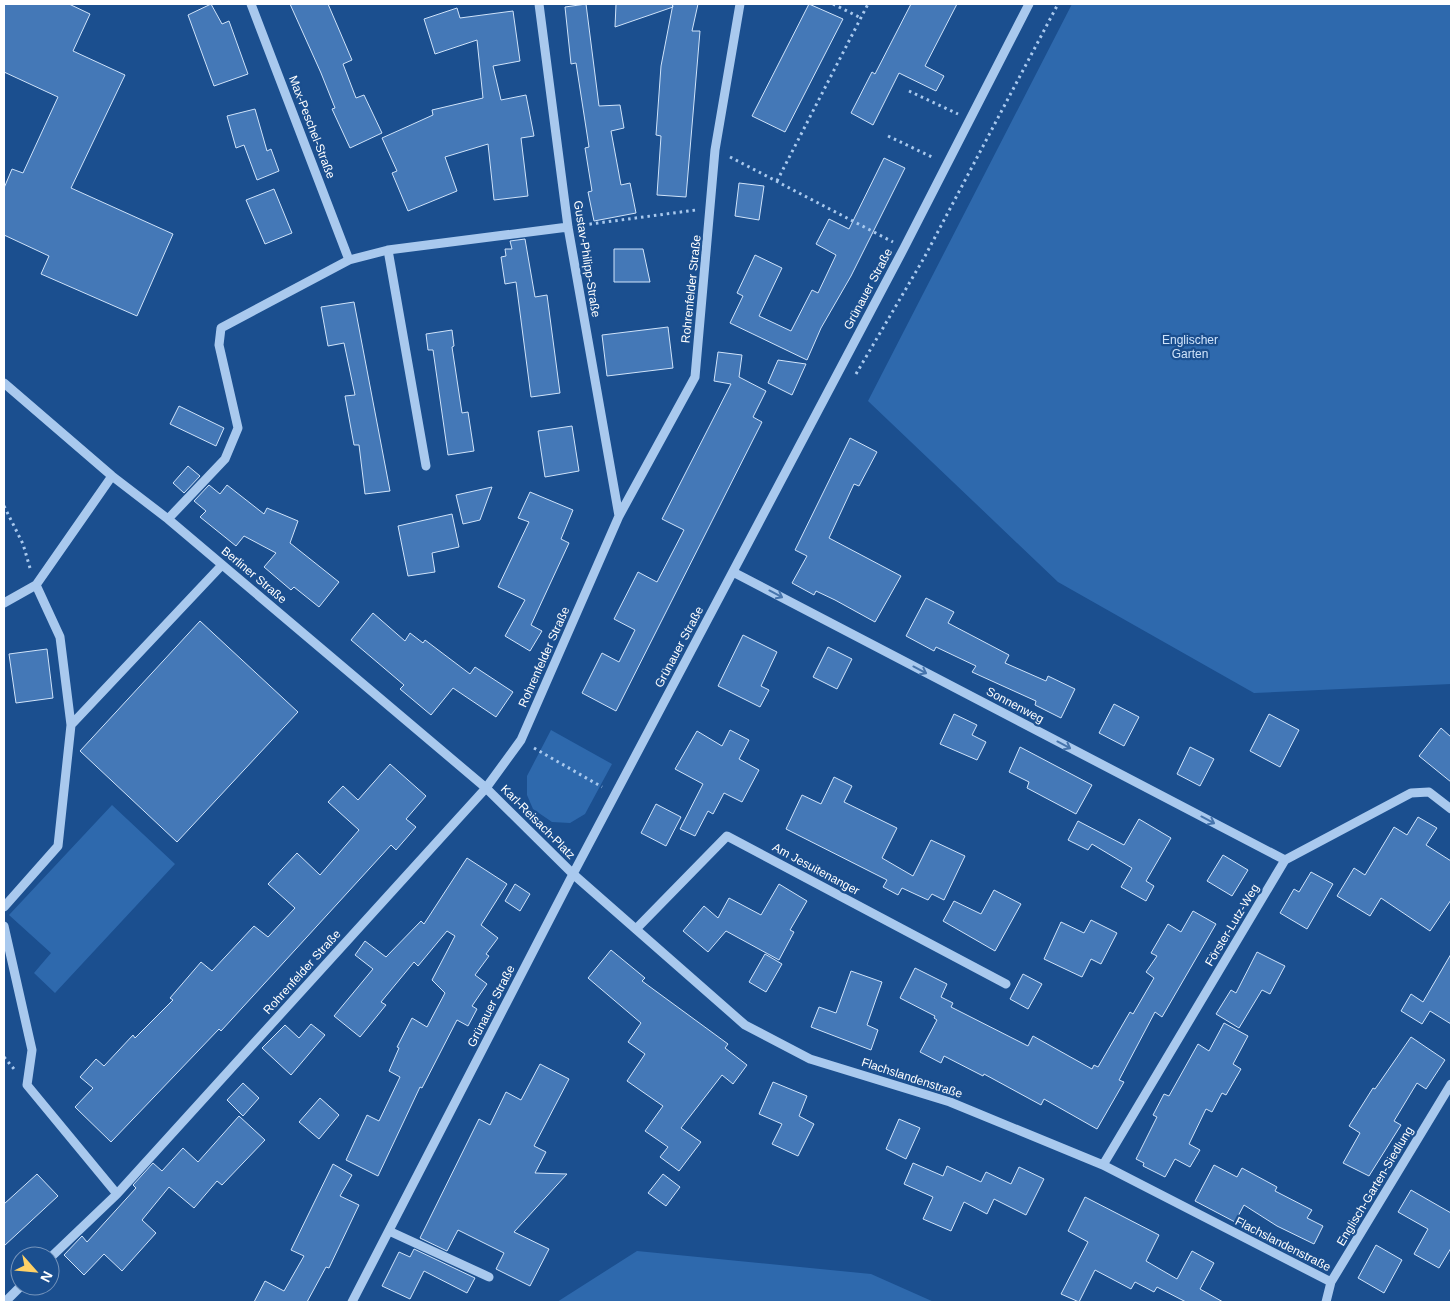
<svg xmlns="http://www.w3.org/2000/svg" width="1455" height="1306" font-family="Helvetica,sans-serif">
<rect width="100%" height="100%" fill="#1b4f8f"/>
<path fill="#2e69ad" d="M1072 4H1451V684L1254 693 1058 582 868 401Z
M551 730 612 764 585 814 570 823 552 822 533 809 527 795V776Z
M112 805 175 864 55 993 34 973 51 953 9 915Z
M637 1251 871 1274 934 1302H557Z"/>
<path fill="#4478b7" stroke="#cfe3fa" d="M4 4H69L90 14 73 51 125 75 71 188 173 234 137 316 41 274 49 256 4 235V188L12 169 23 173 58 97 4 72Z
M211 4 222 24 229 21 248 74 214 86 188 15Z
M290 4H328L352 60 343 64 356 98 364 95 382 133 350 148 332 109 335 108 321 73Z
M586 4 599 106 620 105 624 128 611 131 621 185 630 183 636 213 594 221 588 192 592 191 585 148 589 147 576 63 571 64 565 7Z
M616 4H672L673 7 615 27Z
M673 4H698L692 31H700L686 197 657 195 661 136 656 135 661 66Z
M809 4 843 19 785 132 752 116Z
M911 4H957L925 66 944 76 936 91 899 73 873 125 851 113 872 72 875 74Z
M457 8 460 18 513 11 520 61 493 66 501 100 526 95 534 136 521 138 528 196 494 200 488 144 445 157 457 191 408 211 392 173 397 171 382 138 433 115 432 110 483 98 477 40 435 54 424 19Z
M255 109 267 151 271 149 279 171 257 180 244 145 236 148 227 116Z
M884 158 905 168 851 276 821 328 807 360 730 323 743 296 737 293 755 255 782 268 759 316 791 331 812 290 818 293 836 255 816 244 829 219 849 229Z
M739 183 764 186 759 220 735 216Z
M274 189 292 233 265 244 246 200Z
M525 239 535 297 547 295 560 393 531 397 516 282 505 284 501 257 506 256 505 249H512L510 241Z
M614 249H643L650 282H614Z
M354 302 390 491 365 494 359 445H354L345 396 355 395 344 343 328 346 321 307Z
M668 327 673 368 607 376 602 335Z
M452 330 454 346 452 347 462 413 468 412 474 451 448 455 433 350H428L426 334Z
M718 352 742 355 739 377 766 391 753 417 762 422 616 711 582 693 602 653 619 662 635 630 614 619 638 572 657 582 684 530 662 519 731 384 714 381Z
M778 360 806 364 792 395 768 383Z
M179 406 224 428 216 446 170 424Z
M572 426 579 471 545 477 538 431Z
M850 438 877 452 859 486 854 484 829 538 901 576 875 622 835 600 816 591 814 595 792 583 807 556 795 550Z
M188 466 200 476 184 493 173 483Z
M209 485 220 494 227 485 264 514 267 508 298 521 290 543 339 582 319 607 294 587 291 590 264 567 276 553 244 536 236 546 200 517 206 511 194 501Z
M492 487 480 520 463 524 456 495Z
M530 492 573 510 561 539 569 543 531 625 542 631 530 651 505 636 525 600 498 587 529 522 518 518Z
M452 514 459 547 432 553 435 572 408 576 398 526Z
M926 598 954 612 948 623 1009 655 1005 663 1046 681 1048 676 1075 689 1061 718 1035 705 1036 701 972 672 976 666 936 647 934 651 906 636Z
M373 613 405 641 410 633 423 643 425 640 470 674 475 667 513 692 496 717 453 688 431 715 400 689 404 685 351 640Z
M200 621 298 712 177 842 80 751Z
M743 635 777 652 761 686 769 690 760 707 718 686Z
M828 647 852 659 837 689 813 677Z
M47 649 53 698 16 703 9 654Z
M1114 704 1139 717 1124 746 1099 733Z
M954 714 977 725 972 735 986 742 977 760 940 744Z
M1269 714 1299 730 1280 767 1250 751Z
M1441 728 1451 737V782L1419 756Z
M730 730 749 740 739 759 759 770 742 802 724 793 713 814 708 811 695 836 680 829 703 784 675 769 697 731 722 746Z
M1020 747 1092 785 1076 814 1027 788 1029 782 1009 772Z
M1190 747 1214 759 1200 786 1177 774Z
M390 764 426 796 406 819 416 827 396 850 391 845 221 1031 219 1029 111 1142 75 1107 93 1088 80 1077 96 1059 104 1066 133 1035 135 1038 173 1000 170 998 201 962 212 971 254 926 268 937 295 908 268 884 297 853 320 875 359 830 328 802 343 786 358 800Z
M834 777 852 786 844 802 897 828 882 858 913 876 931 840 965 856 944 900 932 894 928 900 902 888 898 895 883 887 887 880 786 829 802 795 821 804Z
M656 804 681 817 666 846 641 833Z
M1418 817 1437 828 1426 845 1451 861V900L1430 931 1381 898 1370 916 1337 896 1354 868 1365 875 1394 827 1407 835Z
M1139 819 1171 838 1146 881 1154 886 1146 901 1121 887 1132 868 1092 844 1088 850 1068 840 1078 821 1124 845Z
M1223 855 1248 870 1232 896 1207 881Z
M467 858 507 884 481 925 498 938 486 954 489 956 475 975 487 984 472 1006 477 1009 468 1026 457 1020 422 1088 420 1087 378 1176 346 1160 367 1115 379 1121 400 1077 389 1071 399 1048 397 1047 412 1018 427 1027 445 993 432 980 455 936 447 931 418 966 414 962 381 1002 386 1005 360 1037 334 1016 373 969 355 955 365 941 386 957 421 921 424 924Z
M1311 872 1333 884 1307 929 1280 913 1294 889 1299 892Z
M515 884 530 894 520 911 505 901Z
M779 884 807 901 790 930 794 932 779 960 726 931 708 952 683 931 704 906 718 918 729 898 761 915Z
M994 890 1021 904 995 951 943 921 954 901 981 914Z
M1193 911 1216 924 1162 1017 1155 1012 1119 1080 1124 1082 1097 1129 1044 1099 1041 1105 984 1074 983 1076 944 1056 941 1063 920 1052 937 1020 934 1018 935 1016 900 998 915 968 947 984 941 997 953 1003 951 1007 1028 1046 1033 1036 1092 1069 1094 1065 1098 1067 1130 1012 1133 1014 1154 978 1146 972 1157 956 1151 953 1168 924 1181 932Z
M1091 920 1117 933 1101 964 1091 959 1082 977 1044 959 1061 922 1084 933Z
M611 950 645 978 642 981 728 1044 725 1048 747 1065 733 1084 722 1075 681 1128 701 1142 679 1171 660 1157 668 1147 645 1131 663 1106 627 1081 645 1054 628 1042 641 1023 588 978Z
M1257 952 1285 966 1270 994 1262 990 1239 1028 1216 1014 1231 990 1236 993Z
M765 954 782 964 766 992 749 982Z
M1451 954V1024L1430 1011 1422 1024 1401 1011 1411 994 1423 1002Z
M851 971 882 982 867 1025 878 1030 871 1050 811 1027 819 1007 836 1013Z
M1023 974 1042 984 1028 1009 1010 999Z
M1224 1023 1248 1036 1233 1064 1241 1069 1226 1095 1222 1093 1212 1112 1206 1109 1189 1144 1200 1150 1190 1167 1175 1159 1165 1177 1143 1166 1144 1163 1136 1159 1157 1117 1153 1115 1164 1094 1169 1096 1198 1044 1209 1051Z
M311 1024 325 1035 291 1075 262 1048 285 1025 299 1038Z
M1411 1037 1445 1060 1426 1089 1417 1083 1394 1121 1401 1125 1369 1176 1343 1163 1360 1133 1349 1126 1373 1088 1375 1089Z
M540 1064 569 1079 534 1146 546 1152 535 1173 567 1174 514 1232 549 1249 530 1286 496 1269 504 1253 458 1230 447 1251 420 1238 479 1119 490 1125 506 1092 521 1100Z
M773 1082 807 1096 799 1116 814 1124 798 1156 772 1144 782 1124 759 1114Z
M243 1083 259 1098 243 1116 227 1100Z
M320 1098 339 1115 319 1139 299 1122Z
M239 1116 265 1140 222 1185 217 1181 194 1208 169 1187 142 1220 156 1233 122 1271 104 1254 84 1275 64 1255 82 1236 87 1242 136 1188 133 1185 153 1163 162 1171 183 1148 198 1162Z
M899 1119 920 1128 906 1159 886 1149Z
M913 1163 943 1176 947 1166 981 1182 986 1172 1011 1184 1019 1167 1044 1179 1026 1215 994 1199 987 1214 964 1202 951 1231 923 1219 933 1197 904 1184Z
M333 1164 352 1175 340 1196 359 1205 329 1268 326 1267 307 1302H254L265 1281 284 1291 304 1256 291 1250Z
M1214 1165 1237 1177 1242 1168 1277 1187 1275 1191 1312 1210 1307 1218 1323 1226 1314 1244 1277 1226 1244 1205 1235 1222 1195 1201Z
M37 1174 58 1196 4 1246V1204Z
M663 1174 680 1187 666 1206 648 1193Z
M1411 1190 1451 1213V1248L1439 1268 1414 1254 1428 1229 1398 1212Z
M1085 1197 1159 1235 1146 1261 1177 1279 1192 1251 1214 1263 1200 1289 1223 1302H1186L1157 1287 1154 1292 1135 1282 1131 1289 1095 1270 1079 1302 1061 1294 1088 1242 1068 1231Z
M1376 1245 1402 1260 1384 1293 1358 1278Z
M414 1249 475 1278 467 1293 424 1271 410 1299 382 1286 399 1252 410 1257Z"/>
<g fill="none" stroke-linecap="round" stroke-linejoin="round">
<path stroke="#a9c9ee" stroke-width="3" stroke-dasharray="2.5 4" stroke-linecap="butt" d="M833 4 861 18
M909 91 958 114
M888 136 934 158
M730 157 893 242
M777 181 868 4
M583 225 696 210
M856 374 924 258 1058 4
M4 506 23 544 30 568
M534 748 602 787
M4 1057 14 1069"/>
<path stroke="#a9c9ee" stroke-width="9" d="M251 4 349 260
M539 4 568 227 619 516
M388 250 426 466
M4 383 112 476 168 519 486 788 573 874 745 1025 810 1059 950 1102 1103 1165 1331 1282
M168 519 225 459 238 428 219 345 221 328 349 260 388 250 568 227
M733 572 1285 860
M4 603 36 585 112 476
M71 725 222 565
M4 907 58 846 71 725 60 637 36 585
M4 926 32 1050 27 1085 117 1194
M637 928 727 836 1006 984
M1103 1165 1285 860 1411 793 1429 792 1451 809
M389 1231 489 1277
M50 1258 117 1194 486 788 521 740 619 516 695 377 715 150 740 4
M5 1302 21 1286
M352 1302 573 874 904 248 1029 4
M1326 1302 1331 1282 1451 1084"/>
</g>
<defs><path id="oneway-shaft" d="M-6 0H5M1.5-3L5.5 0L1.5 3" fill="none" stroke-width="1.6" stroke-linecap="round" stroke-linejoin="round" transform="scale(1.25)"/></defs>
<g stroke="#4674ac">
<use href="#oneway-shaft" transform="translate(776 594) rotate(28)"/>
<use href="#oneway-shaft" transform="translate(920 670) rotate(28)"/>
<use href="#oneway-shaft" transform="translate(1064 745) rotate(28)"/>
<use href="#oneway-shaft" transform="translate(1208 820) rotate(28)"/>
</g>
<g text-anchor="middle" dominant-baseline="central" stroke-width="4.5" stroke-linejoin="round" paint-order="stroke">
<g font-size="12" fill="#fff" stroke="#1b4f8f">
<text transform="translate(312 127) rotate(69)">Max-Peschel-Straße</text>
<text transform="translate(587 259) rotate(81)">Gustav-Philipp-Straße</text>
<text transform="translate(691 289) rotate(-84)">Rohrenfelder Straße</text>
<text transform="translate(868 289) rotate(-62)">Grünauer Straße</text>
<text transform="translate(254 575) rotate(40)">Berliner Straße</text>
<text transform="translate(679 647) rotate(-62)">Grünauer Straße</text>
<text transform="translate(544 657) rotate(-66)">Rohrenfelder Straße</text>
<text transform="translate(1015 705) rotate(28)">Sonnenweg</text>
<text transform="translate(538 822) rotate(45)">Karl-Reisach-Platz</text>
<text transform="translate(816 869) rotate(28)">Am Jesuitenanger</text>
<text transform="translate(1232 925) rotate(-59)">Förster-Lutz-Weg</text>
<text transform="translate(302 972) rotate(-48)">Rohrenfelder Straße</text>
<text transform="translate(491 1006) rotate(-63)">Grünauer Straße</text>
<text transform="translate(912 1078) rotate(18)">Flachslandenstraße</text>
<text transform="translate(1375 1186) rotate(-59)">Englisch-Garten-Siedlung</text>
<text transform="translate(1283 1244) rotate(27)">Flachslandenstraße</text>
</g>
<g font-size="12" fill="#cfe3fa" stroke="#1b4f8f">
<text x="1190" y="340">Englischer<tspan x="1190" dy="14">Garten</tspan></text>
</g>
</g>
<rect width="1455" height="1306" fill="none" stroke="#ffffff" stroke-width="10"/>
<g transform="translate(35 1271) rotate(117)"><circle r="24" fill="#1b4f8f" stroke="#7695bc"/>
<path d="M0-4L9 19L0 12L-9 19Z" fill="#ffd166"/>
<text y="-8" font-size="14" font-weight="bold" text-anchor="middle" fill="#ffffff">N</text>
</g>
</svg>
